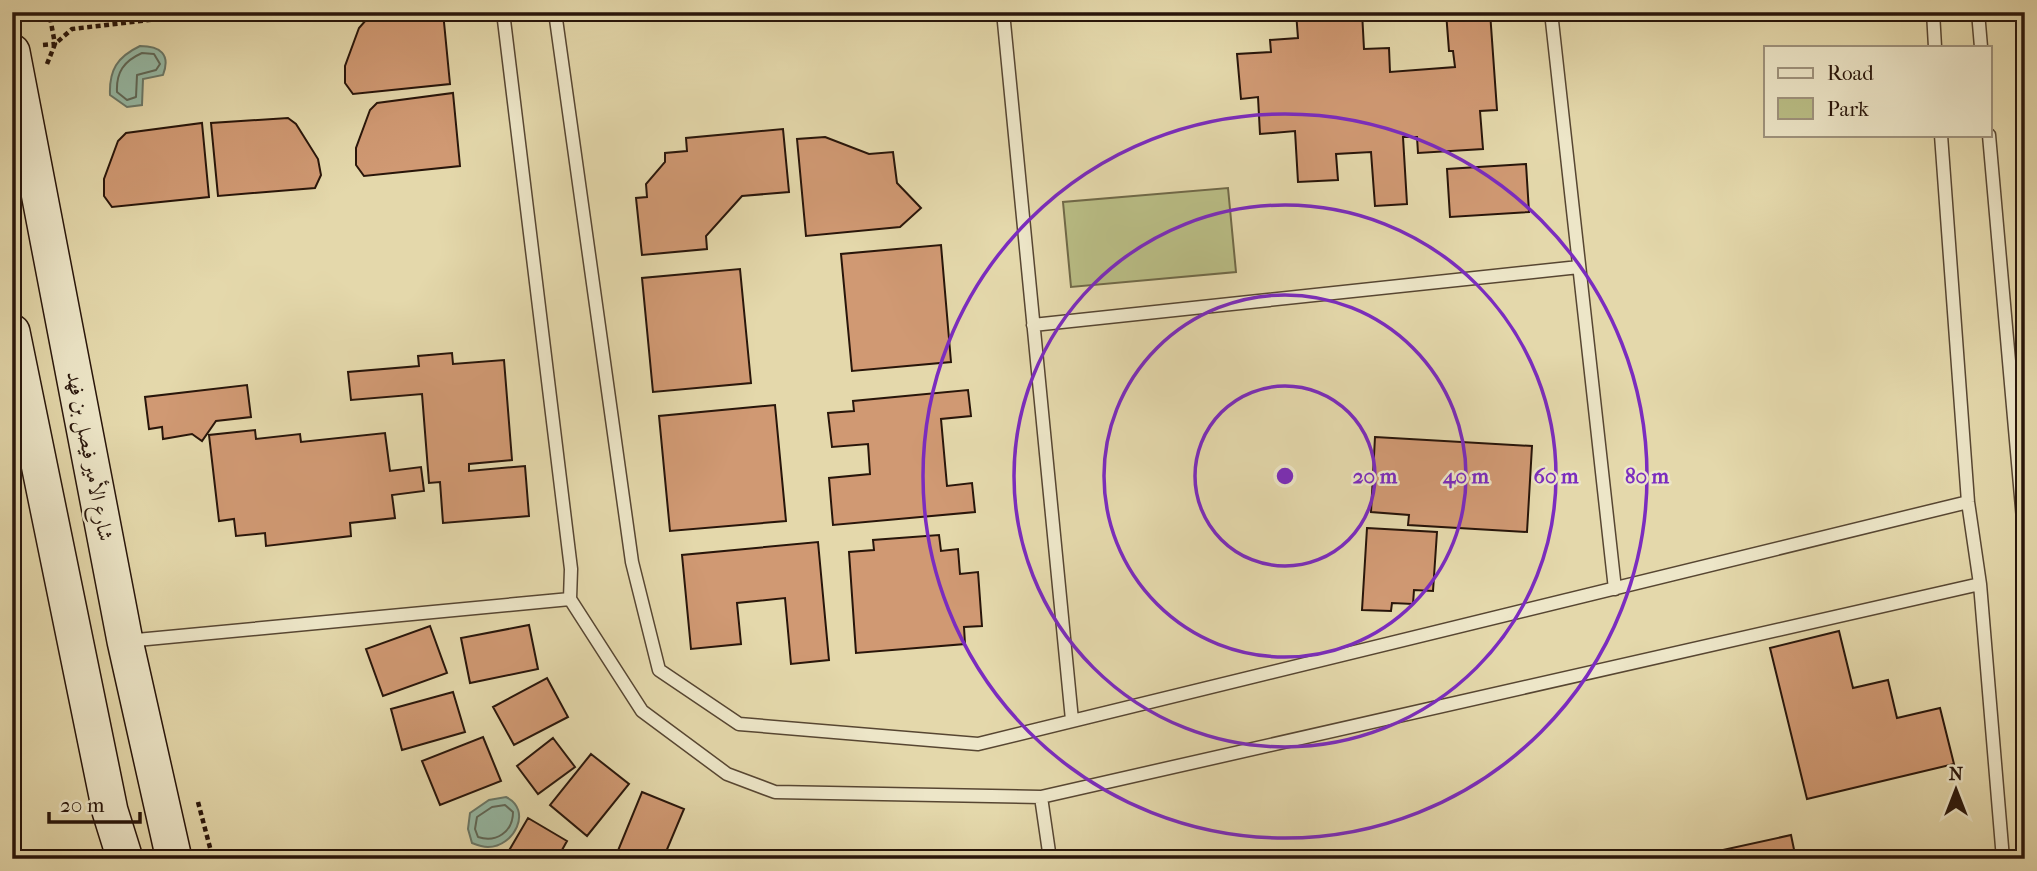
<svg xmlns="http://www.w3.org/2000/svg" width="2037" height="871" font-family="'IM FELL French Canon',Amiri,serif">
<rect width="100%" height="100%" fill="#e4d8ab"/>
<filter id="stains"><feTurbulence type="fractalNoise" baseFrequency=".00286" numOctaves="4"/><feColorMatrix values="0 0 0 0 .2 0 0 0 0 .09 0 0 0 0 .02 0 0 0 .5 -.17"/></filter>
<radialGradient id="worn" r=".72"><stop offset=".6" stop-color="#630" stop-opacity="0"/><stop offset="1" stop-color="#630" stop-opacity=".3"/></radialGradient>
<path fill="#b9bd85" stroke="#706948" stroke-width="2" d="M1228 188 1236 272 1071 287 1063 202Z"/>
<path fill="#96baa6" stroke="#6a7868" stroke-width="2" d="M140 46C160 46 171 54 163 75L143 79 142 105 127 107 110 95C109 70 117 57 140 46Z
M506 797C533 810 514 847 488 847 483 847 477 845 472 843L468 829 470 813 489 800Z"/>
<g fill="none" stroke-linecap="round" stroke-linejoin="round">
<path stroke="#5f6858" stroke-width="2" d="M142 53 154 54 160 64 156 70 137 75 136 97 127 100 117 92C116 72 124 61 142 53Z
M505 805 513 812C513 832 496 843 478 837L475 829 477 817 492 807Z"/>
</g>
<path fill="#d09973" stroke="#28150a" stroke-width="2" d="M428 12H443L450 84 353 94 345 83V66L359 28 366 20Z
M1296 12H1362L1364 49 1389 48 1390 72 1455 67 1453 51H1449L1446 12H1490L1497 110 1480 111 1483 149 1418 153 1417 137H1403L1407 204 1375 206 1371 152 1336 154 1338 180 1298 182 1295 131 1260 134 1258 97 1241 99 1237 54 1271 52 1270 40 1298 38Z
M453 93 460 166 364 176 356 165V148L370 110 377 103Z
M288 118 296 124 318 159 321 175 315 188 218 196 211 123Z
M202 123 209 197 112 207 104 196V179L118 141 126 133Z
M783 129 789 192 742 196 706 236 707 249 642 255 636 198 647 197 646 184 665 162V153L687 151 686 138Z
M825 137 869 154 893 152 897 183 921 208 900 227 806 236 797 139Z
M1526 164 1529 212 1450 217 1447 169Z
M941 245 951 362 852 371 841 254Z
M740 269 751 383 653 392 642 278Z
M452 353 453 364 504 360 512 460 469 464V471L525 466 529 516 443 523 440 482 429 483 422 394 351 400 348 372 419 366 418 356Z
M247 385 251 417 216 421 202 441 192 434 163 439 162 427 149 429 145 397Z
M968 390 971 416 941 419 947 486 972 483 975 512 833 525 829 478 870 474 868 444 832 447 828 413 854 411 853 401Z
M775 405 786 521 670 531 659 416Z
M255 430 256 439 300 434 301 442 385 433 390 471 421 467 424 491 392 495 395 518 350 523 351 536 266 546 265 533 236 536 234 519 219 521 209 435Z
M1375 437 1532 446 1527 532 1408 525 1409 515 1371 512Z
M1367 528 1437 532 1433 591 1414 590 1413 604 1392 603 1391 611 1362 610Z
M939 535 941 551 958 549 960 574 978 572 982 626 964 627 965 644 856 653 849 552 874 550 873 540Z
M818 542 829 660 791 664 785 598 737 603 741 644 691 649 682 555Z
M529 625 538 669 470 683 461 638Z
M430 626 447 673 383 696 366 649Z
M1839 631 1853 688 1888 680 1897 718 1940 708 1954 764 1807 799 1770 648Z
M547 678 568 717 514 745 493 707Z
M453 692 465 732 402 750 391 709Z
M483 737 501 781 440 805 422 761Z
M553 738 575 767 538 794 517 766Z
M591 754 629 784 587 836 550 805Z
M642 792 684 809 663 859H630L617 853Z
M528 818 567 841 557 859H504Z
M1791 835 1796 859H1710L1709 853Z"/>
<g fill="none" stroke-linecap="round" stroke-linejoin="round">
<defs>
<path id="service" d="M503 12 571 569 570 599 642 711 727 774 775 792 1041 797 1980 584
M555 12 632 562 659 670 739 724 978 744 1968 502
M1003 12 1072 720
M1551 12 1615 589
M1933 12 1935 47
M1978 12 1981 47
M1941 135 1968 502 1980 584 2003 859
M1989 135 2025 542
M1033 325 1579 267
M126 641 570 599
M1041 797 1050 859"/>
<path id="secondary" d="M12 52 125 641 174 859
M12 332 110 811 125 859"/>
</defs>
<use href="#service" stroke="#574632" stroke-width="15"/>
<use href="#secondary" stroke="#28150a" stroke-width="38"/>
<path stroke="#28150a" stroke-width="4.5" stroke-dasharray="5 3.5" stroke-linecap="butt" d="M43 45 55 44 49 12
M47 64 55 44 72 29 217 12
M198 802 213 859"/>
<use href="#service" stroke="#ede6c8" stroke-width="12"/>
<use href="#secondary" stroke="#ede6c8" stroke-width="35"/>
</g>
<g fill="none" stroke="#7b2cbf" stroke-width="3.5">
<circle cx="1285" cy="476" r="90"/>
<circle cx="1285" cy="476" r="181"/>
<circle cx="1285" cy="476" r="271"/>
<circle cx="1285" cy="476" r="362"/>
</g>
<g text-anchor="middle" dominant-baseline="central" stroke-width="5" stroke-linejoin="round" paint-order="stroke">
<g font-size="21" fill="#28150a" stroke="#ede6c8">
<text transform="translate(90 456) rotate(79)">شارع الأمير فيصل بن فهد</text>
</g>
</g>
<circle cx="1285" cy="476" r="10" fill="#7b2cbf" stroke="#ede6c8" stroke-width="3.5"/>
<g font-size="21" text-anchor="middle" font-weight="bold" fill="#7b2cbf" stroke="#ede6c8" stroke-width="5" stroke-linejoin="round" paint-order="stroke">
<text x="1375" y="483">20 m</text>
<text x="1466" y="483">40 m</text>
<text x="1556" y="483">60 m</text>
<text x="1647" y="483">80 m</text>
</g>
<rect width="2037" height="871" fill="none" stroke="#e4d8ab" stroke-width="42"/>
<rect x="14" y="14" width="2009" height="843" fill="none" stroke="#28150a" stroke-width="3.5"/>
<rect x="21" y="21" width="1995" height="829" fill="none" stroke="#28150a" stroke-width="2"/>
<rect x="1764" y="46" width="228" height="91" fill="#ede6c8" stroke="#9e927c" stroke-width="2"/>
<rect x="1778" y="68" width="35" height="10" fill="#ede6c8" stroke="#9e927c" stroke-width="2"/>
<text x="1827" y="80" font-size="21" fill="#28150a">Road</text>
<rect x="1778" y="98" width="35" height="21" fill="#b9bd85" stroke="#9e927c" stroke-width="2"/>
<text x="1827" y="116" font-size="21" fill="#28150a">Park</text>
<g transform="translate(1956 790)" stroke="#ede6c8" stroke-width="5" paint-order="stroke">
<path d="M0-5L12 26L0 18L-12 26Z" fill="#28150a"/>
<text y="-10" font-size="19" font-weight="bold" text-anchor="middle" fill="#28150a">N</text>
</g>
<path d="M49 812v10h91v-10" fill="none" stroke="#28150a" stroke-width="3.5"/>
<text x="60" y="812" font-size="21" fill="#28150a" stroke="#ede6c8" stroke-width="5" paint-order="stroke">20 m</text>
<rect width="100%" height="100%" filter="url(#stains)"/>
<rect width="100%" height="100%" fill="url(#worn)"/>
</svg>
